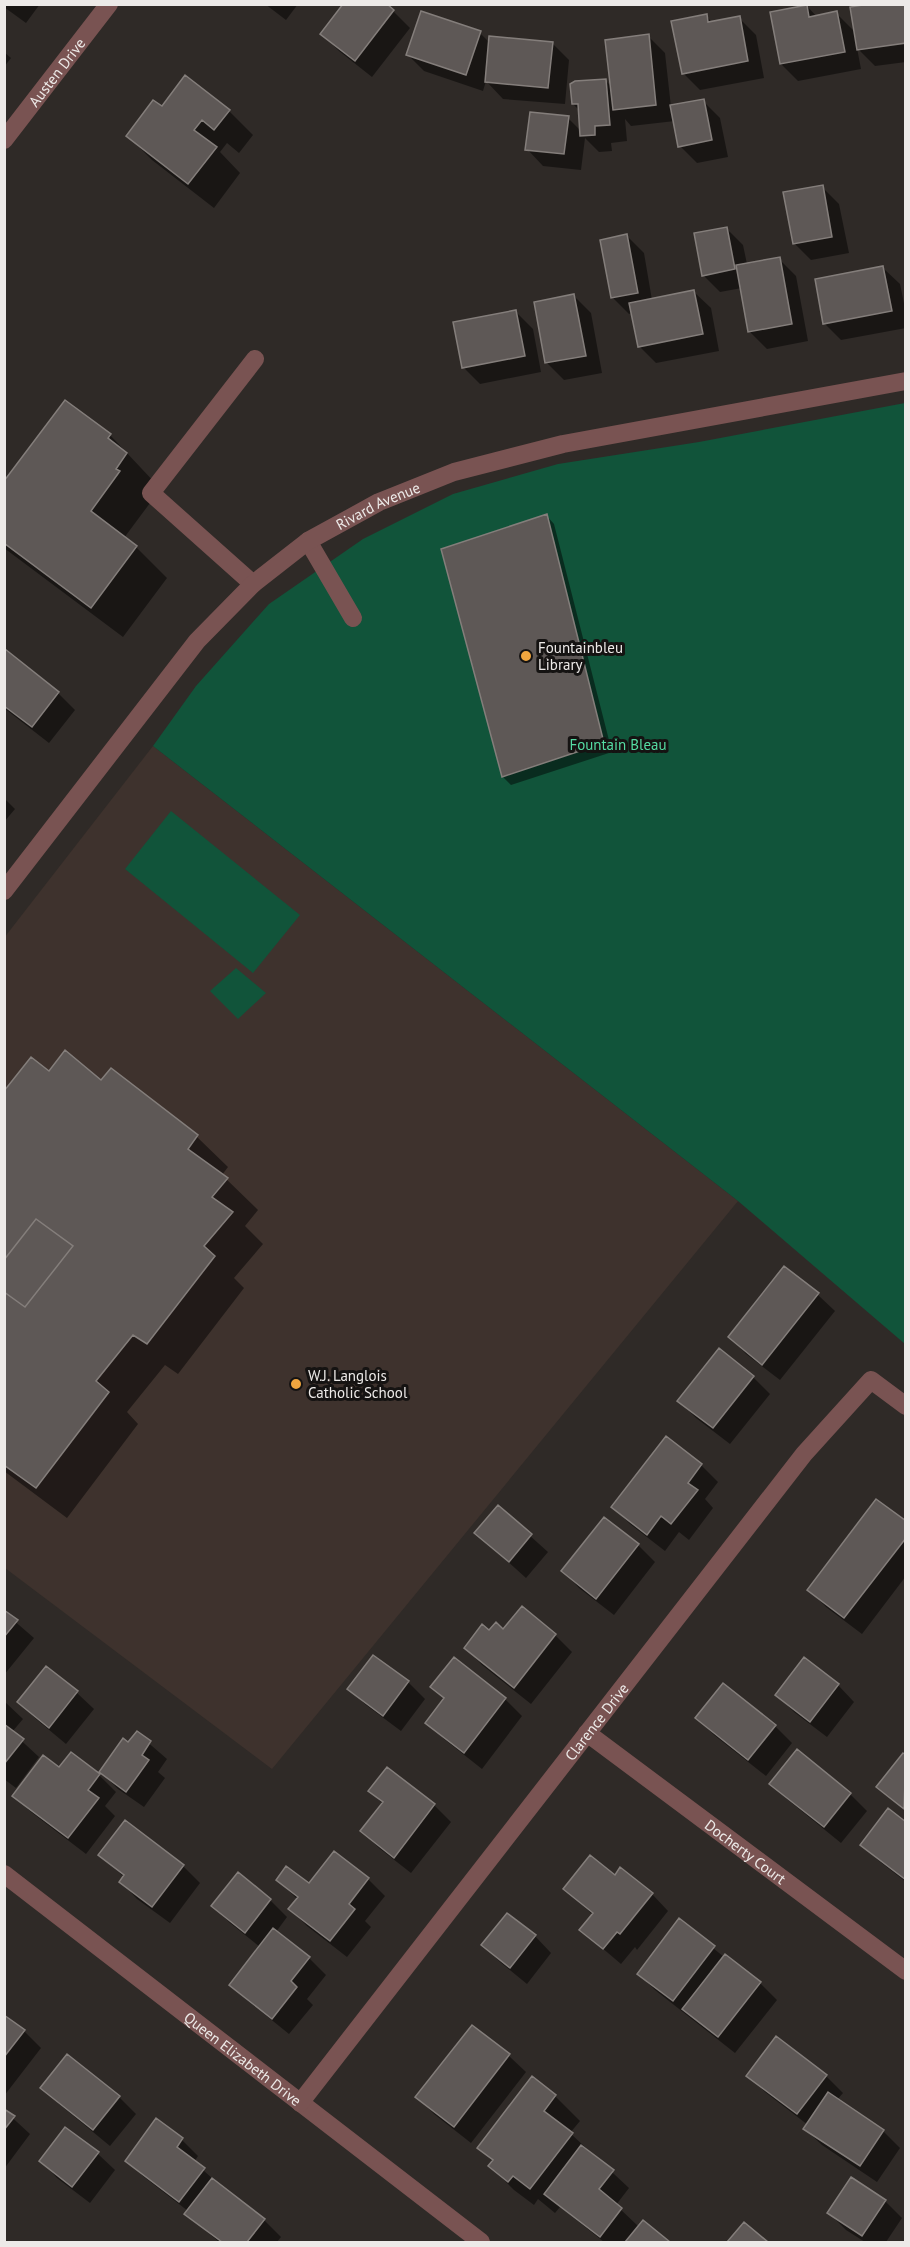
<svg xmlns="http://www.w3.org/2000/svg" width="910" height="2247" font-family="'PT Sans',sans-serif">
<rect width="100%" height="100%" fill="#2f2a27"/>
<path fill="#3e322d" d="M153 746 738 1201 272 1769 5 1568 4 938Z"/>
<path fill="#11543a" d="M905 403V1344L738 1201 153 746 196 686 269 604 363 539 453 494 558 464 699 442Z
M171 811 300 915 253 973 125 869Z
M236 968 266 993 238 1019 210 991Z"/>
<path fill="#0007" d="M4 4H40L26 23 4 7Z
M265 4H298L286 20Z
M906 4V62L875 66 857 48 861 69 798 81 781 64 807 6 817 17 836 13 855 32Z
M393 11 410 28 372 77 339 51 322 34Z
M706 16 713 23 739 18 756 35 764 78 700 90 683 73Z
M480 33 490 43H552L569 60 565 104 503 99 486 81 483 91 424 71 407 54Z
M648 36 665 53 671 107 703 101 720 118 728 157 697 163 680 146 675 121 631 126 625 119 627 141 611 143 612 151 599 152 585 138 581 170 543 166 527 149 568 118 582 132 580 111 573 104 606 81 612 87Z
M4 52 11 58 4 67Z
M162 108 229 111 253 135 239 153 227 143 220 152 240 173 214 208 152 160 128 136Z
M822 187 839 204 849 253 811 260 794 243Z
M726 228 743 245 747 264 779 259 796 276 808 341 767 349 750 332 742 288 720 292 703 275Z
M627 236 644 253 652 300 694 292 711 308 719 351 656 363 639 346 632 313 629 314 612 297Z
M883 268 900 284 906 313V328L841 340 824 323Z
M574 296 591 313 602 373 564 380 547 363Z
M516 312 533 329 541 372 480 384 463 367Z
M110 435 157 485 150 503 124 538 136 547 167 578 123 637 4 548V484Z
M546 515 554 524 612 752 511 785 503 777Z
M5 651 58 693 75 710 49 743 4 708Z
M4 798 15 809 4 822Z
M111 1070 197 1137 228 1167 222 1175 258 1210 245 1226 263 1244 234 1278 244 1288 178 1374 165 1365 127 1412 138 1424 67 1518 4 1471V1094L50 1073 101 1082Z
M818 1295 835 1311 780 1380 746 1354 730 1337Z
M753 1377 770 1394 730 1444 696 1418 679 1401Z
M666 1438 701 1465 718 1482 705 1499 713 1508 689 1540 679 1532 665 1551 630 1524 613 1507Z
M498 1507 548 1552 526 1578 476 1533Z
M906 1523V1576L862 1634 826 1607 809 1590Z
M638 1545 655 1562 614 1615 579 1588 563 1571Z
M522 1608 555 1635 572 1652 531 1704 482 1665 466 1648 489 1632 504 1631Z
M4 1612 34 1638 4 1675Z
M454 1659 505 1699 522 1716 482 1769 444 1739 427 1722 445 1699 432 1687Z
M46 1668 77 1693 94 1709 66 1744 36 1719 19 1702Z
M408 1682 425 1699 401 1731 366 1705 349 1689Z
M838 1685 854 1702 827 1737 794 1712 777 1695Z
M4 1701 23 1719 12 1732 39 1757 16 1788 4 1779Z
M697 1718 775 1726 792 1743 766 1776 714 1735Z
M137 1733 167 1759 158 1772 165 1778 144 1807 118 1789 101 1772 129 1744Z
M798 1751 850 1794 867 1811 841 1843 788 1800 771 1783Z
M906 1757V1812L878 1787Z
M59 1769 99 1775 116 1792 105 1806 115 1816 86 1854 31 1812 14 1796Z
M387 1769 434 1805 451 1822 411 1873 379 1848 362 1831 383 1804 370 1791Z
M125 1822 183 1866 200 1883 170 1923 137 1899 121 1882 124 1877 100 1855Z
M906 1824V1882L879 1861 862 1845Z
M238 1874 270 1900 287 1917 276 1932 309 1958 326 1975 307 1999 313 2005 289 2034 248 2001 231 1985 260 1947 230 1923 213 1906Z
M615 1877 652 1894 668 1911 637 1950 635 1947 621 1964 581 1930 593 1915 565 1889Z
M368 1879 385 1896 365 1921 371 1927 347 1957 307 1926 290 1909 298 1900 278 1880 309 1885Z
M680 1921 724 1957 760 1983 777 2000 735 2053 655 1990 639 1974Z
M535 1936 551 1953 527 1984 500 1962 483 1945Z
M4 2017 24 2031 41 2048 4 2096Z
M472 2027 509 2056 526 2072 471 2143 434 2114 417 2097Z
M748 2075 826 2076 843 2093 837 2100 883 2131 900 2148 877 2182 822 2145 805 2129 808 2125 765 2092Z
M532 2078 555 2096 580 2121 570 2133 629 2188 616 2205 639 2227 643 2222 668 2242H604L560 2207 555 2213 538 2199 534 2205 514 2190 490 2166 493 2162 479 2147Z
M42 2088 119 2097 136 2114 110 2146 59 2104Z
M4 2110 30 2134 4 2169Z
M182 2140 198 2156 194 2162 222 2187 264 2220 281 2237 277 2242H219L186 2214 188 2211 144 2177 127 2161Z
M98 2154 115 2170 90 2203 57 2178 41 2161Z
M885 2201 902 2218 886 2242H865L846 2230 829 2213Z"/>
<path fill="#5e5856" stroke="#847e7b" stroke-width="1.5" d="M343 4H387L394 10 355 61 320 34Z
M869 4H906V43L857 50 850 7Z
M807 5 809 17 837 11 845 52 780 64 770 12Z
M421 11 481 31 466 75 406 55Z
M707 14 708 22 740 16 748 61 682 74 671 21Z
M649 34 656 105 613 110 605 40Z
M489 36 553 42 548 88 485 82Z
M185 75 230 110 214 130 202 120 194 130 217 147 188 184 126 136 153 100 162 106Z
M606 79 610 125 595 126V135L580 136 578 104H572L570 84 575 81Z
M704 99 712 140 678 147 670 105Z
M530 112 569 116 564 154 525 150Z
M823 185 832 237 793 244 783 192Z
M727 227 735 269 702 276 694 233Z
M627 234 638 293 611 298 600 240Z
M780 257 792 324 748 332 736 265Z
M883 266 892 311 823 324 815 279Z
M694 290 703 334 638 347 629 303Z
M574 294 586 356 545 363 534 302Z
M516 310 525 356 462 368 453 322Z
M65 400 111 434 108 438 127 453 116 469 120 471 91 511 137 546 91 608 4 543V481Z
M547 514 604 743 502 777 441 549Z
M5 649 59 692 32 727 4 706Z
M65 1050 101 1080 111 1068 198 1135 188 1149 228 1178 212 1197 233 1212 204 1246 215 1256 147 1344 133 1335 96 1381 109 1392 36 1488 4 1465V1292L25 1307 73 1246 36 1219 4 1260V1091L31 1057 49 1071Z
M65 1050 101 1080 111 1068 198 1135 188 1149 228 1178 212 1197 233 1212 204 1246 215 1256 147 1344 133 1335 96 1381 109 1392 36 1488 4 1465V1091L31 1057 49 1071Z
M784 1266 819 1293 762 1365 728 1337Z
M719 1348 754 1376 713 1428 677 1401Z
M666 1436 702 1464 688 1483 698 1490 671 1524 661 1516 647 1535 611 1507Z
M876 1499 906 1521V1538L844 1618 807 1590Z
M498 1505 532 1534 509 1562 474 1533Z
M604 1517 639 1544 596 1599 561 1571Z
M522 1606 556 1634 514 1688 464 1648 482 1624 489 1630 496 1622 503 1629Z
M4 1610 18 1620 4 1637Z
M373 1655 409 1681 383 1716 347 1689Z
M454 1657 506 1698 464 1753 425 1723 444 1698 430 1687Z
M804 1657 839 1684 810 1722 775 1695Z
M46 1666 78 1691 49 1728 17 1702Z
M723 1683 776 1725 748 1760 695 1718Z
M4 1724 24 1739 4 1764Z
M137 1731 151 1741 142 1755 149 1760 126 1792 99 1772 123 1738 128 1742Z
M797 1749 851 1793 824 1827 769 1784Z
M71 1752 100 1774 88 1790 99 1798 68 1838 12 1796 43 1755 59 1767Z
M903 1753 906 1755 904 1809 876 1787Z
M387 1767 435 1804 394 1858 360 1831 383 1802 368 1791Z
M888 1808 906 1822V1880L860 1845Z
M125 1820 184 1865 152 1907 119 1882 124 1875 98 1855Z
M334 1851 369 1878 349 1904 355 1909 330 1941 288 1909 298 1897 276 1880 286 1866 309 1883Z
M590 1855 615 1875 620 1867 653 1893 620 1934 617 1932 603 1949 579 1930 593 1913 563 1889Z
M238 1872 271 1899 245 1933 211 1906Z
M507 1913 536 1935 510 1968 481 1945Z
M679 1918 715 1946 673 2001 637 1974Z
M273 1928 310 1957 291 1981 297 1987 272 2019 229 1985Z
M725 1954 761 1982 718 2037 682 2009Z
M4 2015 25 2030 4 2057Z
M472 2025 510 2054 454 2127 415 2097Z
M776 2036 827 2075 797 2114 746 2076Z
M67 2054 120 2096 93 2130 40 2088Z
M532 2076 556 2095 544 2111 573 2133 530 2189 513 2176 508 2182 488 2166 493 2160 477 2148Z
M828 2092 884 2130 860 2166 803 2129Z
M4 2109 15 2116 4 2130Z
M156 2118 183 2138 177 2147 205 2168 179 2202 125 2161Z
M65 2127 99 2152 72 2187 39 2161Z
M581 2145 614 2170 599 2189 622 2208 600 2237 544 2194Z
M851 2177 886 2200 862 2236 827 2213Z
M212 2178 265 2219 247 2242H222L184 2214Z
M643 2220 670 2242H625Z
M744 2222 768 2242H727Z"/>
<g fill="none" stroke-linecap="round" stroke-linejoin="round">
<g stroke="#795352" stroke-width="18">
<path id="s1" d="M4 140 109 4"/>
<path d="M308 541 353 618"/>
<path d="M253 584 151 493 255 359"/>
<path id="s2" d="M4 891 197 641 253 584 308 541 379 502 454 472 563 444 906 381"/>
<path id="s3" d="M587 1733 906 1971"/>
<path id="s4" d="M4 1874 481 2242"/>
<path id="s5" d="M300 2103 804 1454 871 1380 906 1406"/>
</g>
</g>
<g fill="#f1a63f" stroke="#151312" stroke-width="2">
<circle cx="526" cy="656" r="6"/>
<circle cx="296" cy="1384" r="6"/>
</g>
<g text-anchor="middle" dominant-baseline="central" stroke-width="6" stroke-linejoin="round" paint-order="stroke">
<g font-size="15" fill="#edeae8" stroke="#151312">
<text stroke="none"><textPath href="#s1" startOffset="86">Austen Drive</textPath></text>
<text stroke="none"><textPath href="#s2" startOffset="544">Rivard Avenue</textPath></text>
<text stroke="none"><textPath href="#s5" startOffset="483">Clarence Drive</textPath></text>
<text stroke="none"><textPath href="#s3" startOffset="198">Docherty Court</textPath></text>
<text stroke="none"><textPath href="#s4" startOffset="302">Queen Elizabeth Drive</textPath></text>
</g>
<g font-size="15" fill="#edeae8" stroke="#151312" text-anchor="start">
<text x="538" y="647">Fountainbleu<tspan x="538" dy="17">Library</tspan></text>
<text x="308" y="1375">W.J. Langlois<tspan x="308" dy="17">Catholic School</tspan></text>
</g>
<g font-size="15" fill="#55dca3" stroke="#151312">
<text x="618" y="744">Fountain Bleau</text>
</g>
</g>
<rect width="910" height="2247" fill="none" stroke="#edeae8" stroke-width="12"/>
</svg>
